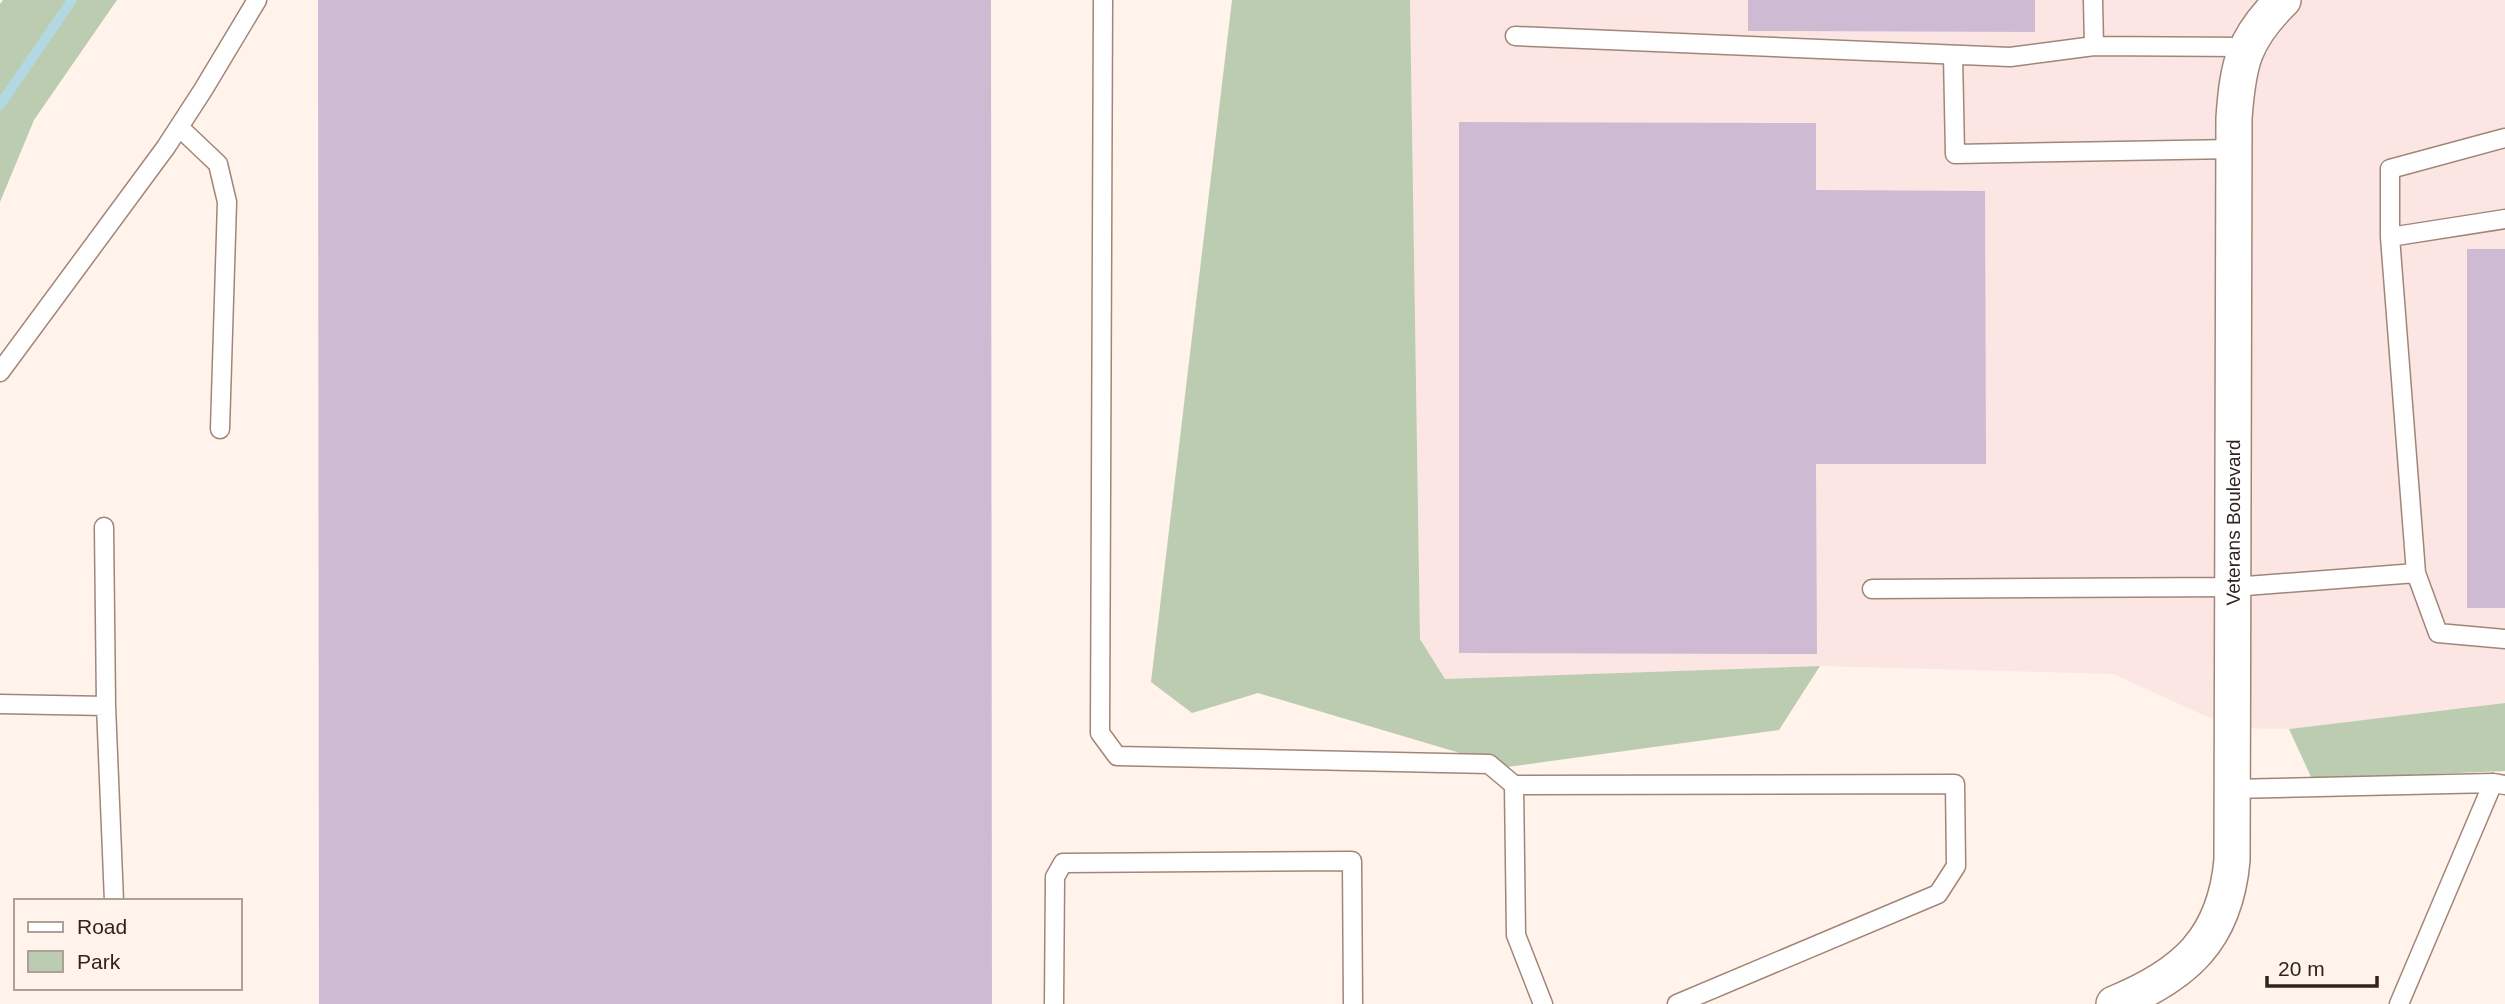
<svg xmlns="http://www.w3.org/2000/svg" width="2505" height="1004" font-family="Arial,sans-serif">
<rect width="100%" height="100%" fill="#fff3ec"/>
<path fill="#fbe6e3" d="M1410 0H2505V703L2289 729 2232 728 2113 674 1820 666 1445 679 1420 639Z"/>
<path fill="#bbccb1" d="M3 0H117L34 120 0 202V4Z
M1232 0H1410L1420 639 1445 679 1820 666 1779 730 1507 767 1258 693 1192 713 1151 682Z
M2505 703V771L2312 779 2289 729Z"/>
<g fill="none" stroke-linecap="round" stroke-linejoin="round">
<path stroke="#b2d8e2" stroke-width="10" d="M0 105 72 0"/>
</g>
<path fill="#cfbad3" d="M318 0H991L992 1004H319Z
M1748 0H2035V32L1748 31Z
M1459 122 1816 123V190L1985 191 1986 464H1816L1817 654 1459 653Z
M2467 249H2505V608H2467Z"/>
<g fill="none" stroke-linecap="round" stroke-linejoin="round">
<defs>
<path id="service" d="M1103 0 1100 733 1117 756 1489 764 1514 785 1516 935 1543 1004
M2093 0 2094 46 2246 47
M1515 36 2010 57 2094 46
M1953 55 1955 154 2234 149
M179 127 218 164 227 202 220 429
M2390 237V169L2505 138
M0 372 166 147 203 90 257 0
M104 527 106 706
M2416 573 2438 633 2505 639
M1872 589 2233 587 2416 573 2390 237 2505 219
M0 704 106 706 114 901
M1514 785 1955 784 1956 866 1938 894 1677 1004
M2232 789 2493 783 2505 785
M1054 1004 1055 877 1063 863 1352 861 1353 1004
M2399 1004 2493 783"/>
<g id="minor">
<path id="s1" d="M2114 1004C2185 975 2225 939 2232 860L2234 118C2238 64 2243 39 2283 0"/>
</g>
</defs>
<use href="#service" stroke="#a18677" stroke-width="21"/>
<use href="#minor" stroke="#a18677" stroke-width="38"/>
<use href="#service" stroke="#fff" stroke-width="18"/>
<use href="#minor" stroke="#fff" stroke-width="35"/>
</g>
<g text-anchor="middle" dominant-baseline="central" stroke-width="5" stroke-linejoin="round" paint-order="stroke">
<g font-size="19" fill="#2f241e" stroke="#fff3ec">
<text stroke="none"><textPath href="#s1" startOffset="536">Veterans Boulevard</textPath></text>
</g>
</g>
<rect x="14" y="899" width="228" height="91" fill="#fff3ec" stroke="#aca09a" stroke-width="2"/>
<rect x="28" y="922" width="35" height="10" fill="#ffffff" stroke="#aca09a" stroke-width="2"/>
<text x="77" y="934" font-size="21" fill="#2f241e">Road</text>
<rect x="28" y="951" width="35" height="21" fill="#bbccb1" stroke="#aca09a" stroke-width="2"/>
<text x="77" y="969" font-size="21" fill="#2f241e">Park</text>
<path d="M2267 976v10h110v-10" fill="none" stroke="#2f241e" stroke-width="3.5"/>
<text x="2278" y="976" font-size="21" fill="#2f241e" stroke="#fff3ec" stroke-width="5" paint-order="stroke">20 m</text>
</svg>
